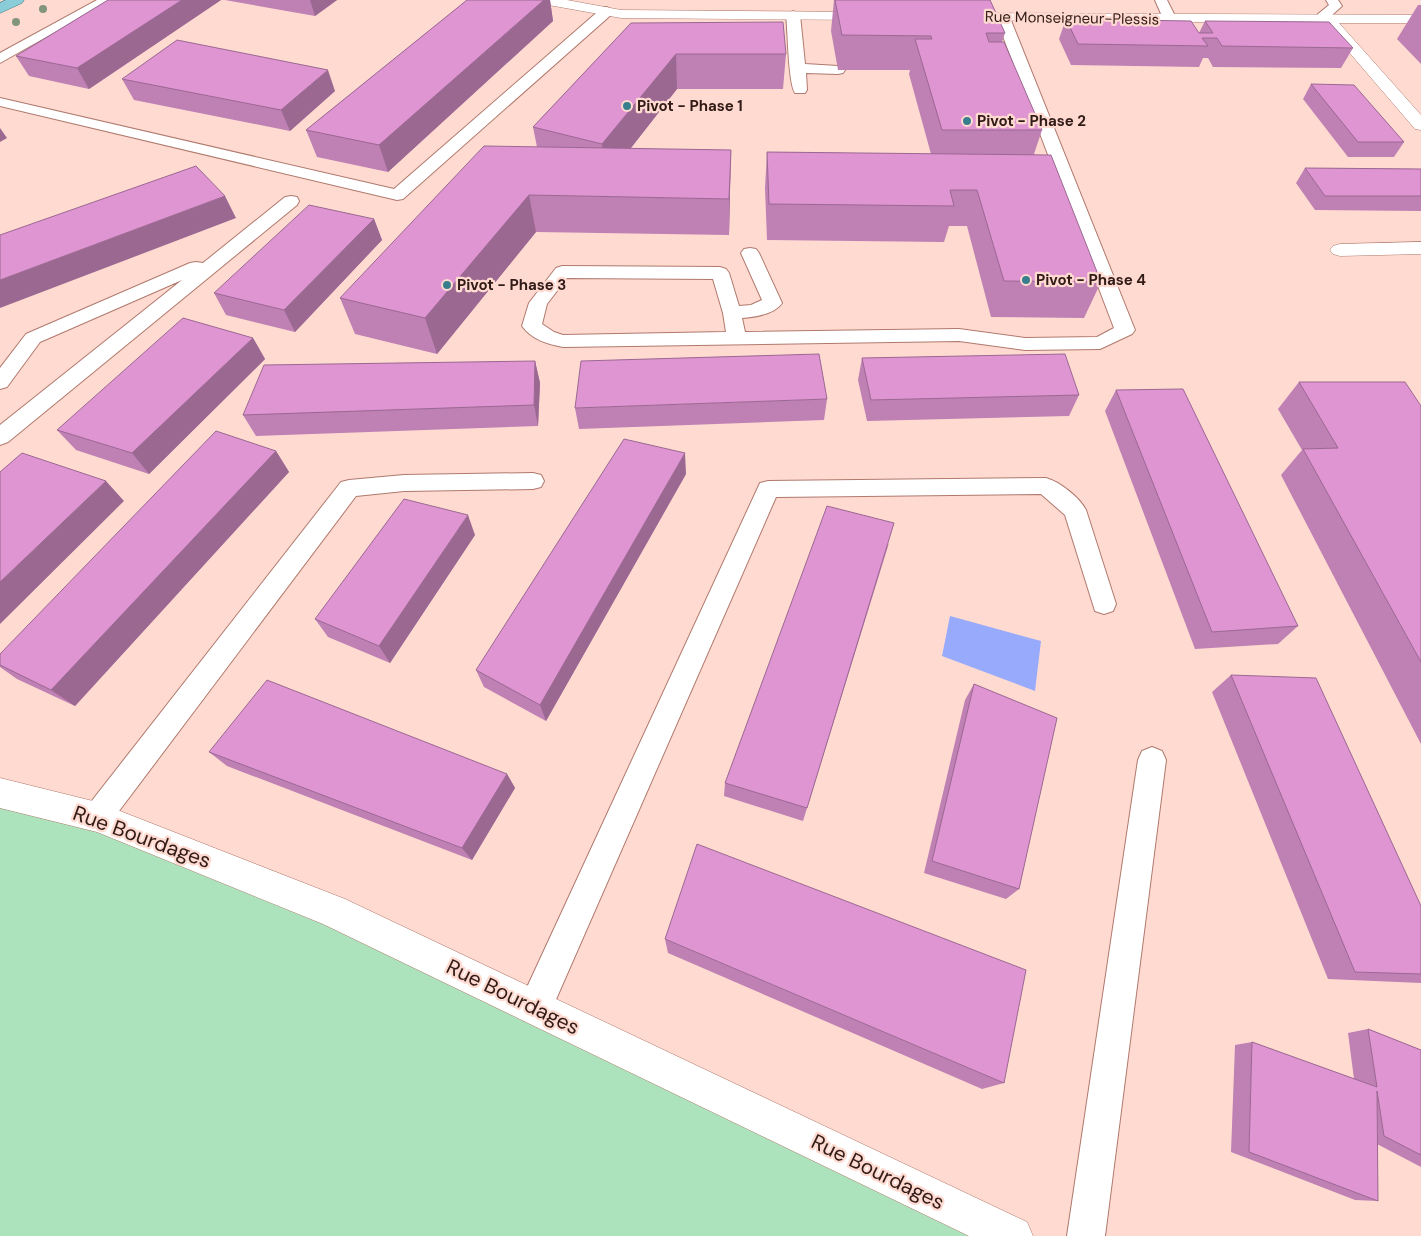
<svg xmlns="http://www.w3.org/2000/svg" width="1421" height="1236" font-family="'DM Sans',sans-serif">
<rect width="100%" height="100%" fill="#ffdad1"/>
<path fill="#ade3bc" d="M0 793 97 817 1013 1236H0Z"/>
<path fill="#97aafb" d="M950 616 1041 641 1035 691 942 656Z"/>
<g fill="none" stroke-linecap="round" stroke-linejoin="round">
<defs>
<path id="service" d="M97 0H112L0 63V53Z
M1155 0H1167L1177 20 1175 23H1165Z
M1326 0H1338L1342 6 1332 15 1335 19 1333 22H1323L1318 14 1329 5Z
M607 7 614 11 612 14 403 199 397 200 0 106V98L394 189 602 8Z
M793 11 800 15 805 64 838 66 843 67 845 70 843 73 838 74 806 73 807 90 805 93H795C788 83 788 30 786 15Z
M1003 14 1010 18 1135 330 1132 334 1100 349 1025 350 959 341 563 347C548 344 532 340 522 326L529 303 556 268 562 266 720 267 726 269 729 273 739 306 751 305 762 300 741 253 744 249 750 248 756 249 759 253 782 303C775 314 755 317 742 318L745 332 959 329 1025 338 1097 337 1114 328 996 18ZM567 278 713 279 723 313 726 332 563 335 554 332 542 324 547 304Z
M291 196 297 197 299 201 297 205 8 442 0 445V425L182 280 40 342 7 387 0 389V368L26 334 190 263 196 262 203 263 285 197Z
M533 473 541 475 544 481 541 487 533 489 404 491 356 496 107 827 97 831 87 827 83 817 87 807 341 482 349 480 404 475Z
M1046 478C1060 482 1079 497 1086 510L1116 604 1113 611 1104 614 1095 611 1065 515 1041 494 776 497 547 1020 535 1024 523 1020 519 1008 523 996 760 483 768 481Z
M1152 747 1162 751 1166 760 1105 1236H1067L1138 760 1142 751Z"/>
<path id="minor" d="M536 0H567L621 10 871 12 876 13 878 16 876 19 871 20 621 18 543 4 538 3Z
M961 13 1421 15V23H1339L1421 115V130L1415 129 1324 23 956 20 954 17 956 14Z
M1421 242V254L1340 256 1333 254 1330 250 1333 246 1340 244Z
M0 778 97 802 345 899 1027 1222 1033 1236H969L323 924 97 832 0 808Z"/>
<path id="primary" d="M6 0H24L22 3 0 13V3Z"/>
</defs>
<use href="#service" stroke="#b0796d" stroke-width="2"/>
<use href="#minor" stroke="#b0796d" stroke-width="1"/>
<use href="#primary" stroke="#387985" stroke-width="1"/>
<use href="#service" fill="#fff" fill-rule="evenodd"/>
<use href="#minor" fill="#fff" fill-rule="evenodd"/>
<use href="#primary" fill="#8acdd9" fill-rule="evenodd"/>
</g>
<g fill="#83947c">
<circle cx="43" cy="9" r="4"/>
<circle cx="16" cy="22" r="4"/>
</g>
<path fill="#bf80b4" d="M108 0H221L89 89 29 76 16 56Z
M225 0H337L315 16Z
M467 0H550L553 21 388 172 317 157 306 130Z
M834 0H990L1005 33 1002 42 1042 130 1034 154 1101 282 1084 318 991 317 967 226H949L944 242 767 240 765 188 767 152 931 154 909 74 910 70H838L831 31Z
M1418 5H1421V64L1397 39Z
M1066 19 1199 33 1205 21 1353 48 1341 68 1213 67 1208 58H1203L1199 67 1071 65 1059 39Z
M631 23 786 54 783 89H677L630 149 731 150 729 235 536 232 437 354 355 334 340 298 537 147 533 127Z
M122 79 335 91 290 131 134 100Z
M1311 84 1404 142 1394 157H1348L1303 99Z
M1305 168 1421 169V211L1315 210 1296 183Z
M374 219 382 240 295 332 226 315 214 293Z
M253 338 265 359 149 474 76 450 57 430Z
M862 358 1079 395 1069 416 867 421 858 380Z
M535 361 540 383 538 426 256 436 243 415Z
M1299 382 1421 406V744L1281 475 1302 450 1278 409Z
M1116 390 1298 626 1278 644 1195 649 1105 411Z
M827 399 824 420 579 429 575 408Z
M276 451 289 472 75 706 17 679 0 667V654Z
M686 474 546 721 484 687 476 670Z
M475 535 390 663 328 637 315 619Z
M889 543 803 821 724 796 725 783Z
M1231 675 1421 906V983L1328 979 1212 692Z
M974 684 1019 889 1006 899 924 873 965 700Z
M209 752 507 774 515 788 472 860 227 766Z
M665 939 1004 1083 982 1089 668 953Z
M1368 1029 1421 1050V1167L1377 1144 1378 1201 1355 1200 1231 1152 1235 1045 1252 1042 1354 1079 1348 1033Z"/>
<path fill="#9b6892" d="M182 0H221L89 89 77 68Z
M310 0H337L315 16Z
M544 0H550L553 21 388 172 379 145Z
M676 54 677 89 606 180 602 144Z
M328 70 335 91 290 131 281 110Z
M0 128 7 138 0 142Z
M731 150 730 187 729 235V199Z
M529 195 536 232 437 354 425 318Z
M225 196 236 218 0 308V280Z
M374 219 382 240 295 332 284 310Z
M253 338 265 359 149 474 132 453Z
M535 361 540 383 538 426 534 405Z
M276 451 289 472 75 706 51 690Z
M685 453 686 474 546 721 540 705Z
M106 481 124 501 0 624V582Z
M468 515 475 535 390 663 379 646Z
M507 774 515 788 472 860 462 848Z"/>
<path fill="#de95d1" stroke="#9b6892" d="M108 0H182L77 68 16 56Z
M467 0H544L379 145 306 130Z
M835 0H990L1005 33H986L989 42H1004L1042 130H942L915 39H932L931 36 842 35Z
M1066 19 1191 21 1199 33H1213L1205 21 1329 22 1353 48 1222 46 1217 38H1202L1208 46 1078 44Z
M783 22 786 54H676L602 144 533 127 631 23Z
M177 40 328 70 281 110 122 79Z
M1311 84 1354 85 1404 142H1358Z
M484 146 731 150 729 199 529 195 425 318 340 298Z
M767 152 1051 155 1101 282 1004 281 977 190H950L954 206 769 204Z
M196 166 225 196 0 280V235Z
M1305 168 1421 169V196H1325Z
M309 205 374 219 284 310 214 293Z
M183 318 253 338 132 453 57 430Z
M819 354 827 399 575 408 581 361Z
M1065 354 1079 395 871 400 862 358Z
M535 361 534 405 243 415 264 365Z
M1299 382H1405L1421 406V662L1303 449 1338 448Z
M1183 389 1298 626 1212 632 1116 390Z
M216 431 276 451 51 690 0 665V654Z
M624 439 685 453 540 705 476 670Z
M22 453 106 481 0 582V472Z
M404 499 468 515 379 646 315 619Z
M827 506 894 523 807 808 725 783Z
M1231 675 1316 678 1421 906V974L1355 972Z
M267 680 507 774 462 848 209 752Z
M974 684 1057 718 1019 889 932 861Z
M697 844 1026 970 1004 1083 665 939Z
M1368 1029 1421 1050V1155L1384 1136 1377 1091 1378 1201 1249 1152 1252 1042 1377 1087Z"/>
<g fill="#397e8c" stroke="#ffdad1" stroke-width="2">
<circle cx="627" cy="106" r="5"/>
<circle cx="967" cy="121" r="5"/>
<circle cx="1026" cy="280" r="5"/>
<circle cx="447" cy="285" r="5"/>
</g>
<g text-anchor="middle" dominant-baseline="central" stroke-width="4.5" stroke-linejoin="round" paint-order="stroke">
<g font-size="15" fill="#311b17" stroke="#ffdad1">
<text transform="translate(1072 18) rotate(1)">Rue Monseigneur-Plessis</text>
</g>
<g font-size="15" font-weight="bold" fill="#311b17" stroke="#ffdad1" text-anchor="start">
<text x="637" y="106">Pivot - Phase 1</text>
<text x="977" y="121">Pivot - Phase 2</text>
<text x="1036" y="280">Pivot - Phase 4</text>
<text x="457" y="285">Pivot - Phase 3</text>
</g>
<g font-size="21" fill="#311b17" stroke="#ffdad1">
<text transform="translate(142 837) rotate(20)">Rue Bourdages</text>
<text transform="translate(513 997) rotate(26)">Rue Bourdages</text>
<text transform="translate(878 1172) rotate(26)">Rue Bourdages</text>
</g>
</g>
</svg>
